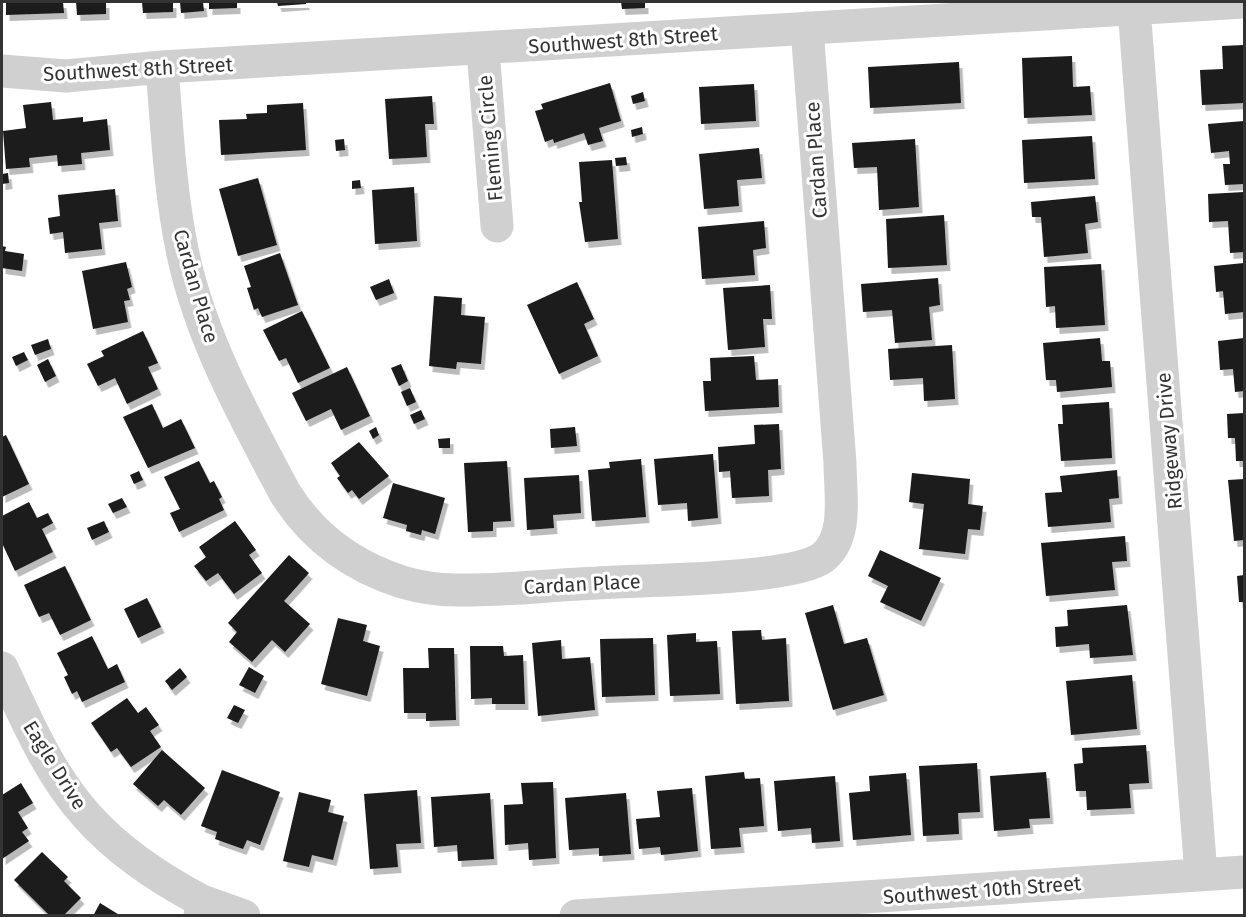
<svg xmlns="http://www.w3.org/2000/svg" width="1246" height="917" font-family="'Fira Sans',sans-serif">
<defs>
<filter id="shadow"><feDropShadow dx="3.5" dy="6" stdDeviation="0" flood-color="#0004"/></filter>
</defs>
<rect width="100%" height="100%" fill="#fff"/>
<path fill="#1a1a1a" filter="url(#shadow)" d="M6 2H63L64 13 6 15Z
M76 2H106V14L77 15Z
M142 2H173V12L143 13Z
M180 2H203L204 11 181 13Z
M209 2H237V8L209 9Z
M277 2H306V4L278 6Z
M621 2H645V8L622 9Z
M1244 45V103L1202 105 1200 70 1223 69 1222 46Z
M1072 56 1073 87 1090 86 1092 115 1024 118 1022 58Z
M959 62 961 103 870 108 868 67Z
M610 83 621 121 599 128 603 141 588 145 584 133 554 143 553 139 545 142 535 111 543 109 541 104Z
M754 84 756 121 701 124 699 87Z
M643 92 645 101 633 104 631 96Z
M432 96 434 124H425L427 157 389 159 385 99Z
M51 102 53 120 83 117V122L107 119 110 150 81 153 82 164 58 166 57 155 29 158 30 167 6 169 3 131 26 128 23 105Z
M303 103 306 150 221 155 219 120 247 119 246 114 267 113V105Z
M1244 121V184L1225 185 1223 164H1230L1229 151 1211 153 1208 124Z
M642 127 643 134 632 137 631 130Z
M1092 136 1095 179 1024 183 1022 140Z
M344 139 345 150 336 151 335 140Z
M915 139 919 207 879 210 877 167 854 168 852 143Z
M759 148 762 178 737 180 739 206 704 209 699 154Z
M626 157 627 165 616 166 615 158Z
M612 160 618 239 585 242 579 202H582L579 162Z
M8 173 9 183 2 184V174Z
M258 178 277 245 238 256 219 189Z
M360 180 361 188 352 189V181Z
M414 187 417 241 375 244 372 190Z
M115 189 118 221 99 223 102 249 65 253 63 232 50 234 48 218 60 216 58 195Z
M1244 192V252L1230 253 1228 221 1209 222 1208 194Z
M1095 196 1098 222 1085 224 1088 253 1044 257 1041 217H1032L1031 202Z
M944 215 947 265 888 268 886 219Z
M764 221 766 248 753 250 755 275 702 279 698 227Z
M2 246 6 247 5 251 24 254 22 271 2 268Z
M280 253 298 305 262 317 258 308 254 310 247 288 251 287 244 266Z
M126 262 132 287 127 289 130 300 124 301 128 322 93 329 82 271Z
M1244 263V312L1225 314 1223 291 1216 292 1214 266Z
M1101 264 1105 325 1056 328 1055 306 1046 307 1044 267Z
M938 278 940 305 929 307 932 340 895 343 892 310 863 312 861 284Z
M389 279 394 293 376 300 370 287Z
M577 282 594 319 584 324 598 356 559 374 527 305Z
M770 285 772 319H763L765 347 728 350 723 288Z
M434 296 462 298 461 315 485 317 481 364 457 362 456 369 429 366Z
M302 311 330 368 298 383 286 358 279 361 263 330Z
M143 331 158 363 148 367 158 389 127 404 115 378 98 386 87 364 104 356 101 351Z
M1100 338 1102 361H1110L1112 387 1057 392 1056 380H1046L1043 343Z
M1244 338V391L1235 392 1233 369 1220 370 1218 341Z
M48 339 51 349 35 355 31 345Z
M952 345 955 399 924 401 923 378 890 380 888 349Z
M24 352 28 360 16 366 12 357Z
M754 356 756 380 778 379 779 407 705 411 703 381H711L710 358Z
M48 359 56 376 45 382 37 365Z
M401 364 408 381 399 386 391 368Z
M347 367 370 416 341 430 331 409 306 421 292 393Z
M410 388 416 402 407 406 401 392Z
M1109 402 1112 458 1061 461 1058 424H1063L1062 405Z
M152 404 163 428 181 419 195 448 148 468 123 417Z
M421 410 425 419 414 424 410 415Z
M1244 413V461H1236L1235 438H1228L1227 414Z
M779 424 781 469 768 470 769 496 732 498 730 471 719 472 718 447 755 444 754 425Z
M376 427 379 435 373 439 369 431Z
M575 427 577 446 551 448 550 429Z
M6 435 29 484 2 497V437Z
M450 438V448H439L438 439Z
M359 442 389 476 359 499 352 490 348 493 337 478 340 476 331 463Z
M713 454 718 518 688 521 687 503 658 505 654 459Z
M641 459 646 517 592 521 588 470 610 468 609 462Z
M199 461 210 483 214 481 222 497 219 499 224 510 179 532 170 513 180 509 164 477Z
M507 461 511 521 493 522V531L468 532 464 463Z
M1117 470 1119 498 1109 499 1111 522 1048 527 1045 493 1062 492 1060 476Z
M139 471 143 480 134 484 130 475Z
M912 473 970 479 968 504 983 506 980 530 968 529 965 554 919 549 924 504 909 502Z
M579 475 581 513 553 515 554 528 527 530 524 478Z
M1244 479V540L1234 541 1228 480Z
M393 483 445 498 435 534 422 530 421 535 406 531 407 525 383 518Z
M122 498 127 507 113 513 108 504Z
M29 502 37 518 48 513 53 523 42 529 53 552 15 571 2 543V516Z
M104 521 109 532 92 540 87 528Z
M235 521 256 550 249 555 262 573 234 594 218 573 206 581 194 566 206 557 199 547Z
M1125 536 1127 561 1112 562 1115 590 1046 596 1041 543Z
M880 550 941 578 921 621 880 602 888 586 868 576Z
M289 555 309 573 284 601 310 624 285 652 272 640 252 662 229 642 237 632 228 623Z
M65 566 91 620 60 635 49 613 39 617 24 585Z
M1244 575V602H1239L1237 576Z
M147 598 161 627 138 638 124 609Z
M833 605 844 644 867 638 884 695 833 710 805 613Z
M1127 605 1133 655 1090 658 1089 644 1056 647 1055 627 1068 626 1067 610Z
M338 618 367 625 363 641 380 646 367 696 321 684Z
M761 630 762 640 786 638 789 701 736 704 732 631Z
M696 633V642L717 641 720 694 670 696 667 635Z
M92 636 108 669 117 664 125 682 82 702 77 691 72 694 64 677 68 675 57 653Z
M653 638 655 695 602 697 600 639Z
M561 640 562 659 590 657 595 710 538 716 532 643Z
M470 646H503L504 656 523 655 525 704H492V698L471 699Z
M428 648H454L456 720 426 721V713H404L403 668H429Z
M249 667 264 676 255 693 239 685Z
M180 668 187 677 172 690 165 681Z
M1132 675 1137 729 1071 735 1066 681Z
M127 698 138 713 146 707 159 725 150 731 161 747 131 767 117 748 111 752 91 723Z
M234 705 245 710 238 723 227 718Z
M1146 745 1149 783 1129 784 1131 808 1087 810 1086 791H1076L1074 764 1083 763 1082 748Z
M162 750 205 788 181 815 164 800 158 806 133 784Z
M977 763 980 812 958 813 959 834 923 836 919 766Z
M222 770 280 792 260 845 247 840 243 849 215 839 217 832 201 826Z
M744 772 745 779 760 778 764 826 739 828 741 847 711 849 705 776Z
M1046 772 1050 818 1029 819 1030 828 994 831 990 776Z
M906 773 911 835 853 840 849 793 870 791 869 776Z
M835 776 840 841 812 843 811 828 778 831 774 781Z
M553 782 556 858 529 860 528 843 505 845 504 805 523 804 521 783Z
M21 783 33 803 18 812 28 828 22 832 29 841 2 859V795Z
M692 788 698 851 661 855 660 847 639 849 636 819 660 817 657 791Z
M417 790 421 843 396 844 398 867 370 869 364 794Z
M299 792 331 800 328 812 344 816 333 860 312 855 309 867 283 861Z
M490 793 494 859 458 861 457 845 434 847 431 797Z
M626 793 631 854 599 856V848L569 850 565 798Z
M42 852 68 877 64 881 81 898 63 916H50L14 880Z
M100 903 121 916H93Z"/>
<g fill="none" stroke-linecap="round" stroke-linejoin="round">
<path stroke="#d0d0d0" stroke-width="33" d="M1134 8 1201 874
M483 50 497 226
M162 67C167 129 170 193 183 254 201 339 245 418 285 493 313 538 352 566 402 582 419 587 439 590 456 590 503 591 550 585 597 583 642 580 791 580 822 558 849 538 840 493 840 463L807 28
M2 71 66 76 162 67 1244 2
M2 668C26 719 49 774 87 816 119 852 160 879 202 901L200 916
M202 901 244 916
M576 916 1244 872"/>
</g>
<g text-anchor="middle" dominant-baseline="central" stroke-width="6" stroke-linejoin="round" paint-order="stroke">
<g font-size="20" fill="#333" stroke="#fff">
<text transform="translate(623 40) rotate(-4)">Southwest 8th Street</text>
<text transform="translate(138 69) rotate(-3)">Southwest 8th Street</text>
<text transform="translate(490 138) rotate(-95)">Fleming Circle</text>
<text transform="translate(816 160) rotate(-94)">Cardan Place</text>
<text transform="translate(196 286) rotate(74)">Cardan Place</text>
<text transform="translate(1169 441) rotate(-95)">Ridgeway Drive</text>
<text transform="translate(582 584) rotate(-3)">Cardan Place</text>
<text transform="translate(55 765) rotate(58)">Eagle Drive</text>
<text transform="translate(982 890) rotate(-4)">Southwest 10th Street</text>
</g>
</g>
<rect width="1246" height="917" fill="none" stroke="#333333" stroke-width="6"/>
</svg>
